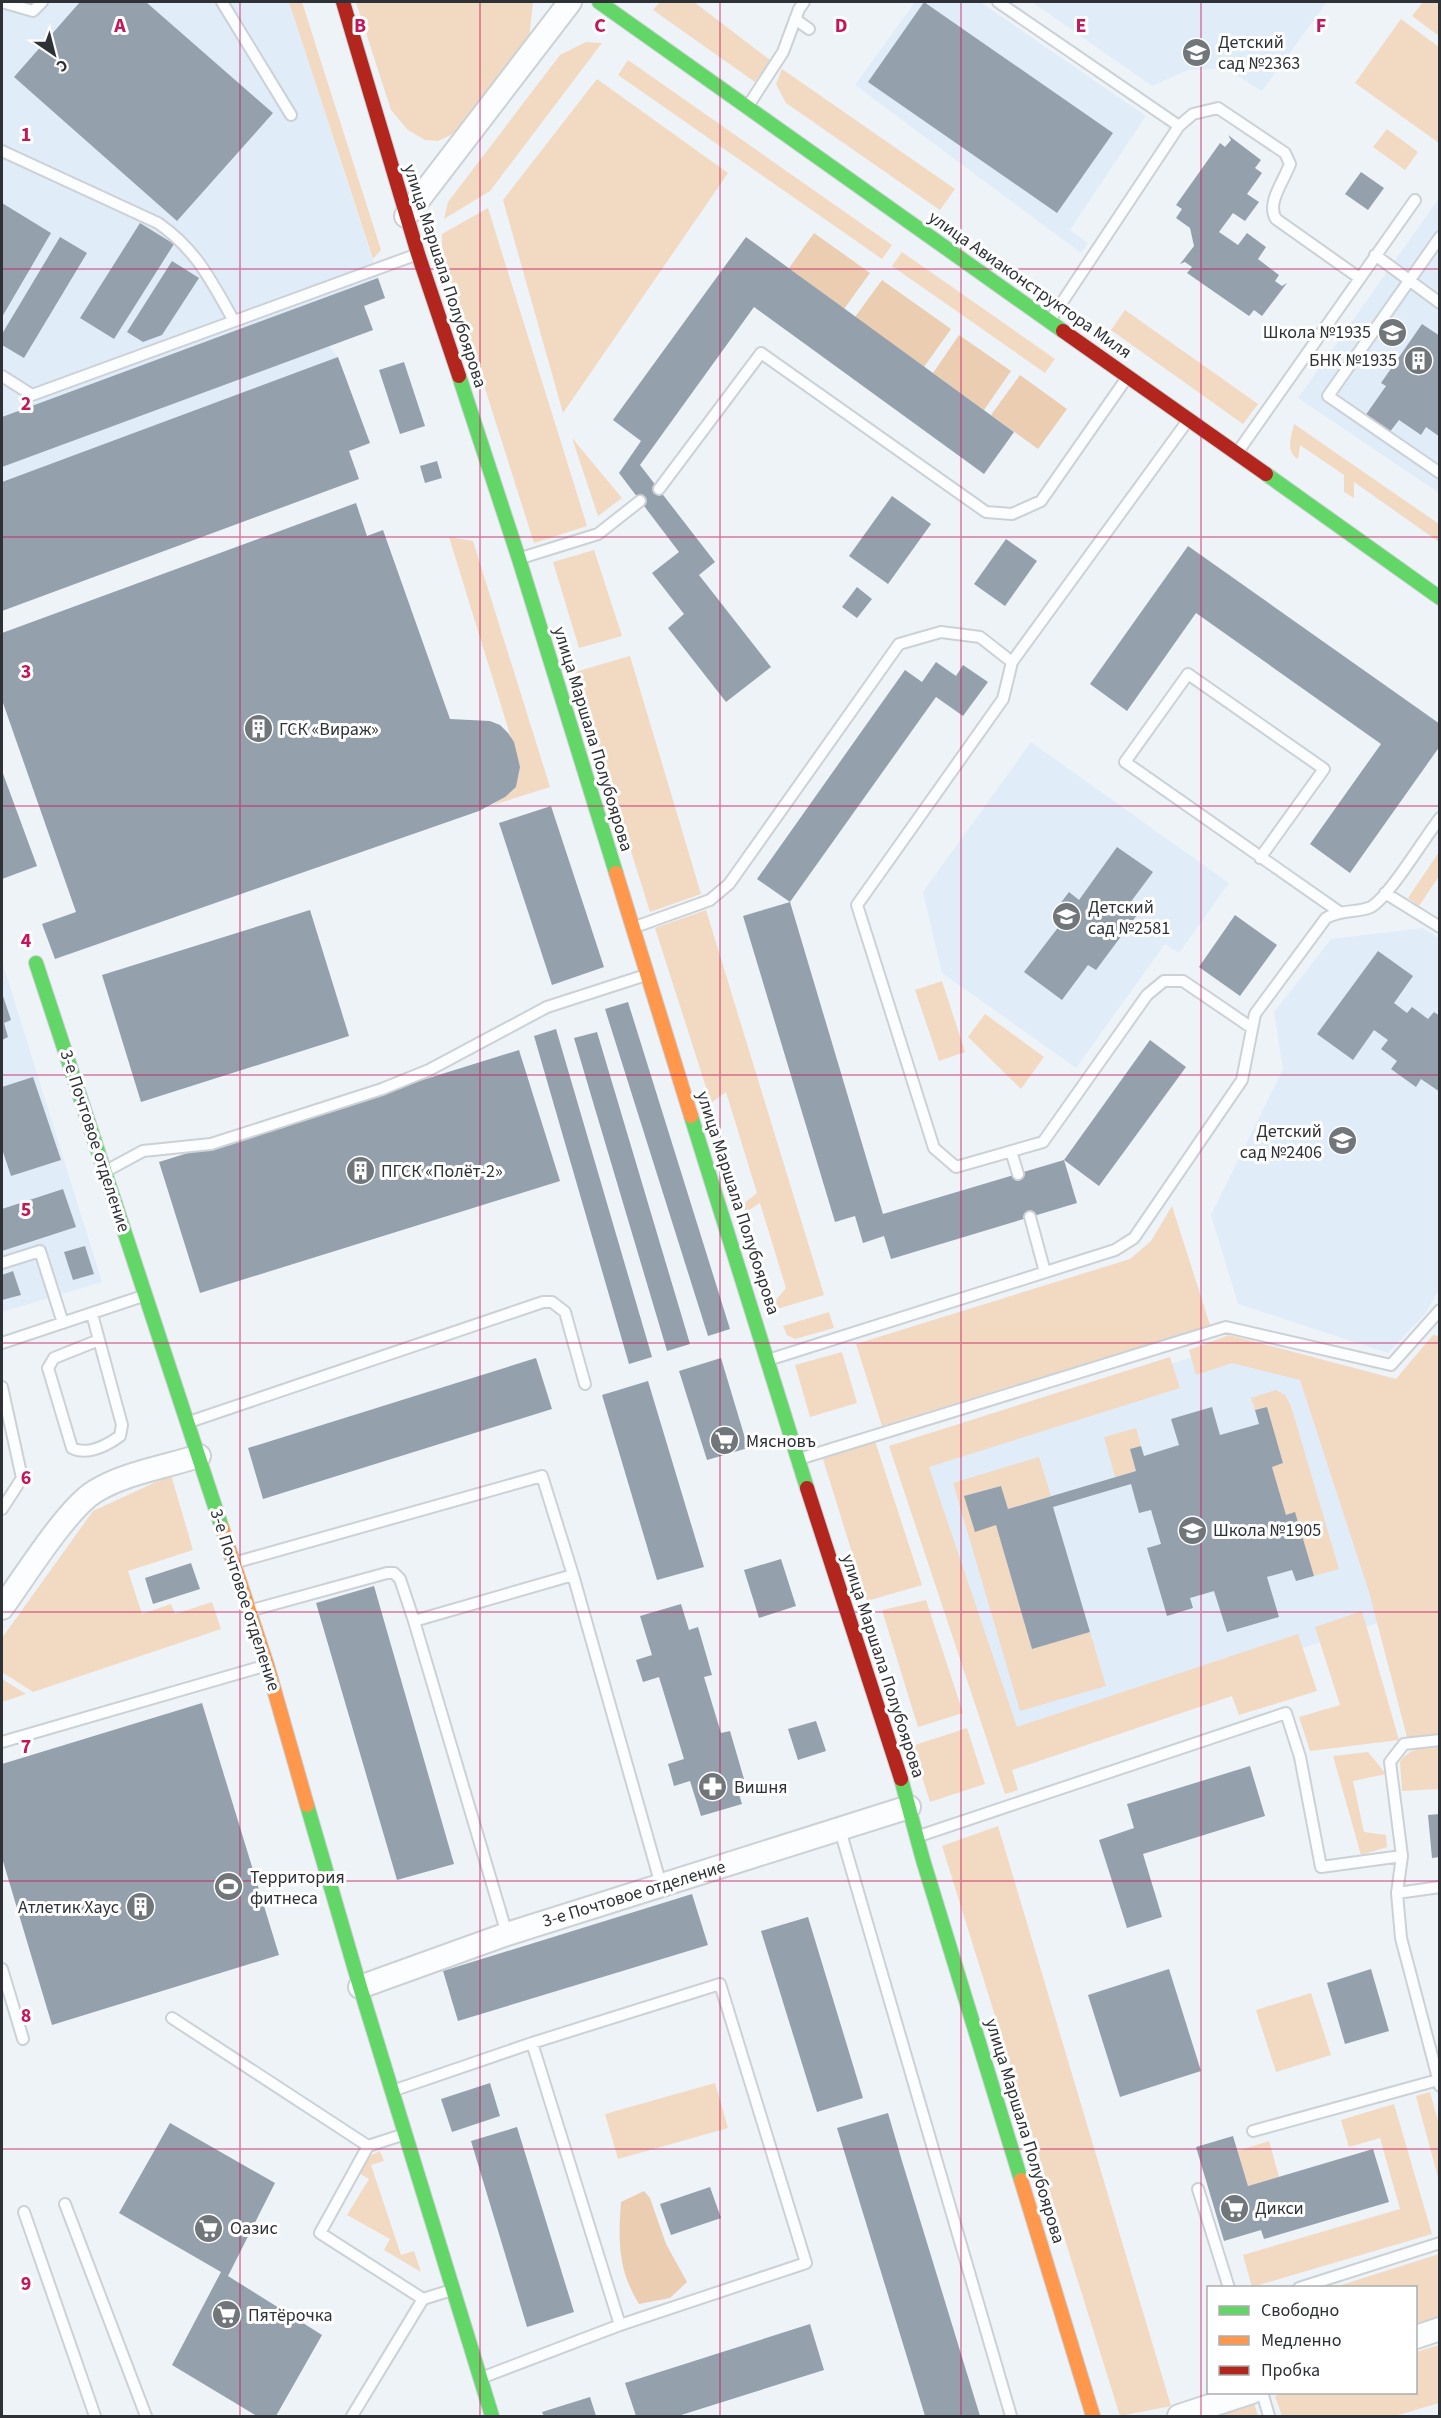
<svg xmlns="http://www.w3.org/2000/svg" width="1441" height="2418" font-family="'Source Sans 3',sans-serif">
<rect width="100%" height="100%" fill="#eef3f8"/>
<path fill="#e1ecf9" d="M2 2H289L385 298 364 306 373 330 329 346 338 357 2 482Z
M915 2H980L1146 116 1070 230 1088 243 1081 253 855 85Z
M1032 2H1327L1262 91 1225 68 1188 70 1152 86Z
M1439 198V493L1298 398Z
M1031 742 1229 883 1179 953 1165 944 1076 1068 942 973 923 892Z
M1423 928 1439 938 1440 1288 1425 1314 1388 1353 1238 1304 1211 1215 1283 1069 1274 1012 1331 939Z
M2 961 102 1282 2 1312Z
M1232 1345 1389 1395 1394 1618 1015 1743 916 1442Z"/>
<path fill="#f2d9c1" d="M289 2H302L381 250 373 259Z
M356 2H533L529 38 457 132 438 141 425 140 408 130 391 110Z
M660 2H694L770 60 755 82 653 10Z
M1423 2H1439V36L1412 16Z
M1401 19 1439 47V143L1355 83Z
M586 42 602 43 490 191 444 219 448 202 560 55Z
M628 60 892 245 882 259 618 75Z
M782 69 955 189 940 210 786 103 776 84Z
M597 79 728 173 563 413 503 200Z
M1387 129 1418 152 1405 170 1373 147Z
M488 208 587 526 534 543 442 253V234Z
M902 252 1055 359 1045 373 892 266Z
M1125 310 1258 404 1243 424 1111 330Z
M1294 424 1439 524V542L1354 482V498L1344 492V475L1300 445 1298 459C1285 451 1291 438 1294 424Z
M572 438 622 498 598 516Z
M449 537 473 541 550 787 493 805 516 787 520 767Z
M594 550 622 636 579 648 553 562Z
M630 656 701 894 650 912 575 672Z
M1439 852V876L1419 906 1408 898Z
M706 910 824 1295 777 1309 775 1301 786 1288 760 1203 746 1212 743 1204 757 1193 726 1092 711 1103 655 928Z
M942 981 965 1052 939 1061 915 990Z
M985 1014 1044 1057 1021 1089 968 1037Z
M1172 1206 1210 1325 882 1426 856 1344 1130 1259 1151 1241Z
M829 1312 834 1328 795 1339 787 1335 783 1326Z
M1229 1335 1396 1379 1433 1335 1439 1336V1734L1407 1737 1369 1592 1300 1380 1232 1363 1196 1375 1189 1350Z
M842 1352 857 1403 810 1417 795 1365Z
M1170 1357 1180 1388 929 1467 1017 1727 1298 1634 1317 1691 1239 1715 1232 1696 1012 1770 1018 1790 1005 1794 889 1446Z
M1276 1390 1285 1395 1291 1406 1339 1569 1314 1576 1295 1513 1286 1515 1272 1467 1283 1463 1267 1407 1255 1410 1251 1398Z
M1136 1428 1141 1446 1130 1449 1136 1471 1115 1477 1104 1437Z
M875 1441 922 1585 867 1601 822 1456Z
M1039 1457 1051 1496 1008 1509 1001 1486 965 1496 975 1531 996 1525 1032 1649 1090 1632 1106 1686 1020 1711 953 1483Z
M171 1475 193 1550 128 1571 142 1614 171 1604 175 1614 212 1602 221 1629 33 1692 2 1672V1638L93 1511Z
M926 1600 963 1713 918 1727 882 1610Z
M1362 1611 1399 1740 1310 1751 1299 1717 1340 1705 1315 1627Z
M2 1679 26 1694 2 1702Z
M967 1728 985 1784 930 1802 912 1746Z
M1439 1747V1789L1402 1791 1400 1762C1410 1747 1423 1748 1439 1747Z
M1368 1752 1386 1774 1353 1781 1364 1832 1386 1835 1387 1847 1361 1855 1333 1756Z
M998 1826 1171 2406 1120 2416 942 1846Z
M1311 1993 1331 2055 1276 2072 1256 2010Z
M715 2083 728 2128 618 2159 605 2114Z
M1430 2092 1439 2125V2181L1416 2096Z
M1394 2104 1432 2234 1252 2287 1243 2255 1400 2209 1380 2138 1349 2147 1341 2120Z
M1269 2141 1279 2177 1248 2186 1237 2151Z
M380 2151 384 2161 371 2165 401 2255 414 2251 421 2272 384 2250 390 2239 347 2215 369 2179 359 2173 368 2157Z
M1439 2254V2320L1416 2328V2288H1332Z
M1439 2345V2403L1395 2416H1282L1275 2396 1286 2393 1416 2392V2352Z
M1254 2403 1258 2416H1206Z"/>
<path fill="#ebcdb2" d="M814 233 870 273 844 309 789 268Z
M882 280 951 329 924 367 855 317Z
M959 335 1011 371 984 410 933 373Z
M1020 375 1067 409 1038 449 991 415Z
M644 2191 650 2198 666 2244 687 2282 670 2298 639 2304C618 2270 618 2241 621 2202Z"/>
<path fill="#94a0ac" d="M80 2H146L273 113 177 221 14 77Z
M924 2 1113 133 1057 213 868 82Z
M1228 135 1261 160 1255 168 1262 173 1247 194 1259 202 1245 221 1233 213 1219 232 1238 245 1247 233 1266 247 1258 259 1279 275 1275 281 1282 286 1287 283 1262 316 1254 310 1249 316 1187 273 1192 267 1185 262 1180 264 1194 246 1190 228 1176 218 1182 209 1176 205 1220 143 1225 147 1231 140Z
M1361 172 1384 188 1368 210 1345 194Z
M2 203 51 233 2 317Z
M140 223 174 244 114 339 80 318Z
M60 237 87 253 24 358 2 345V334Z
M746 237 1014 432 984 474 754 307 640 465 715 562 699 575 771 667 726 702 668 628 684 614 652 573 679 552 619 473 641 441 613 420Z
M172 261 199 278 162 335 143 342 127 332Z
M378 278 385 298 364 306 373 330 2 467V417Z
M1422 324 1440 336V437L1426 427 1421 435 1399 420 1389 433 1365 416 1386 386 1381 383Z
M338 357 370 443 349 451 359 479 2 611V482Z
M404 362 425 426 400 434 379 370Z
M437 461 442 478 425 483 420 466Z
M892 496 931 524 888 584 849 556Z
M356 503 367 536 383 530 450 719 490 721 500 725 508 733 514 742 520 767 516 787 505 797 479 811 55 959 42 924 76 912 2 700V633Z
M1006 539 1037 561 1005 606 974 584Z
M1188 546 1440 724V746L1350 873 1310 844 1381 744 1196 613 1127 711 1090 684Z
M857 587 872 599 857 618 842 607Z
M936 662 956 676 963 665 988 682 963 716 936 697 790 902 757 879 905 670 922 682Z
M2 771 37 866 2 879Z
M551 806 604 967 552 985 499 823Z
M1117 847 1153 872 1127 907 1137 915 1096 970 1088 965 1062 1000 1024 972 1063 921 1053 913 1069 892 1079 900Z
M790 902 883 1214 1064 1160 1077 1203 891 1259 884 1236 863 1243 855 1216 835 1222 743 916Z
M310 910 349 1036 141 1102 102 975Z
M1235 915 1277 945 1240 996 1199 967Z
M1378 951 1413 976 1394 1003 1407 1013 1412 1007 1428 1019 1434 1012 1440 1016V1092L1421 1079 1416 1087 1391 1069 1397 1061 1381 1049 1388 1040 1374 1030 1353 1060 1317 1034Z
M2 993 11 1020 4 1023 8 1037 2 1040Z
M628 1002 730 1329 708 1336 605 1009Z
M556 1029 652 1357 629 1364 534 1036Z
M597 1032 690 1344 667 1351 574 1038Z
M1150 1040 1186 1067 1099 1186 1064 1160Z
M519 1050 560 1181 200 1293 159 1162Z
M33 1077 61 1160 11 1176 2 1149V1087Z
M63 1189 76 1227 2 1251V1209Z
M85 1246 94 1274 73 1280 64 1252Z
M13 1271 21 1295 2 1300V1275Z
M536 1358 552 1409 263 1499 248 1448Z
M721 1358 748 1448 707 1460 679 1371Z
M648 1381 704 1567 657 1580 602 1395Z
M1212 1407 1220 1435 1259 1424 1255 1410 1267 1407 1283 1463 1272 1467 1286 1515 1295 1512 1314 1576 1296 1581 1292 1570 1267 1577 1279 1617 1227 1632 1214 1591 1190 1598 1193 1608 1167 1616 1147 1548 1161 1544 1151 1510 1139 1513 1131 1484 1053 1507 1090 1632 1032 1649 996 1525 975 1532 964 1496 1001 1486 1008 1509 1136 1471 1130 1449 1141 1446 1144 1456 1179 1445 1171 1419Z
M781 1559 796 1606 759 1618 744 1570Z
M191 1563 200 1589 153 1604 145 1578Z
M374 1586 454 1864 397 1880 316 1603Z
M681 1604 689 1630 698 1627 712 1675 704 1677 721 1733 730 1731 744 1779 735 1781 742 1804 701 1816 690 1781 674 1786 668 1764 684 1759 659 1677 643 1682 636 1660 652 1655 640 1616Z
M202 1703 279 1955 52 2025 2 1858V1764Z
M816 1721 826 1751 798 1760 788 1729Z
M1250 1766 1265 1816 1143 1854 1162 1917 1127 1928 1099 1840 1134 1828 1127 1804Z
M1440 1814V1857L1432 1858 1428 1815Z
M692 1894 708 1945 458 2021 443 1971Z
M808 1917 863 2098 817 2112 761 1931Z
M1169 1969 1201 2071 1120 2097 1088 1995Z
M1371 1969 1389 2031 1345 2044 1327 1983Z
M490 2083 500 2116 452 2132 441 2099Z
M888 2113 902 2161 980 2416H925L837 2128Z
M170 2123 275 2183 228 2276 322 2335 276 2416H257L172 2365 221 2272 119 2213Z
M517 2127 574 2312 527 2327 471 2141Z
M1233 2136 1248 2186 1373 2149 1389 2202 1264 2239 1261 2230 1224 2241 1196 2147Z
M710 2187 721 2218 671 2235 660 2204Z
M810 2324 824 2370 678 2416H636L625 2383Z
M590 2397 596 2416H544L542 2412Z"/>
<g fill="none" stroke-linecap="round" stroke-linejoin="round">
<defs>
<path id="lane" d="M2 2 33 11 42 2
M222 2 291 115
M998 2 1179 126
M795 19 809 29
M748 106 783 52 799 9 804 2
M2 151 158 223C197 250 211 281 234 321
M1440 237 1328 396 1440 473
M1375 255 1440 303
M1051 319 1179 126 1193 114 1218 108 1285 153 1290 164C1284 181 1266 203 1276 219L1358 277
M2 376 32 395 415 255
M1186 423 1012 662 1003 699 857 905 934 1148 956 1167 1043 1142 1147 995 1164 981H1183L1252 1028
M1237 453 1415 200
M659 489 761 353 986 512 1012 514 1041 501 1126 379
M521 558 598 534 640 501
M1260 858 1324 769 1188 674 1125 762 1338 911
M1385 893 1440 927
M635 927 710 900 729 884 899 644 941 632 980 637 1012 662
M1011 1151 1018 1174
M106 1171 143 1151 211 1144 382 1089 429 1070 547 1007 646 975
M1030 1217 1045 1272
M2 1263 40 1251 63 1323
M92 1314 122 1425 120 1436C106 1446 88 1456 72 1448L48 1368 54 1358 99 1340
M2 1343 143 1296
M768 1360 1115 1250 1134 1238 1242 1080 1255 1014 1326 918C1342 909 1358 913 1371 907 1389 897 1425 837 1440 818
M2 1387 22 1478 2 1509
M189 1422 543 1302H552L565 1312 585 1384
M799 1459 1226 1327 1391 1365 1440 1310
M237 1562 542 1476 573 1575 414 1621 400 1579 394 1573H387L252 1610
M573 1575 661 1885
M414 1621 507 1934
M1440 1740 1404 1744 1390 1762 1402 1856 1397 1893 1401 1938 1440 2086
M2 1742 264 1666
M840 1830 1011 2416
M919 1836 1286 1713 1300 1757 1321 1867 1402 1856
M1397 1893 1440 1887
M2 1969 23 2039
M172 2018 368 2146 320 2233 423 2299 352 2416
M532 2043 620 2325
M395 2090 532 2043 720 1984 806 2263 620 2325 481 2378
M1253 2131 1438 2080
M368 2146 402 2135
M1198 2189 1229 2288
M65 2204 146 2416
M24 2212 95 2416
M1299 2288 1440 2243
M423 2299 452 2290
M1262 2392 1269 2416"/>
<path id="street" d="M406 216 570 2
M2 1608C23 1579 66 1510 94 1492 124 1473 165 1467 199 1456
M360 1987 507 1934 909 1807
M1416 2337 1440 2329
M1179 2416 1252 2392"/>
<path id="fast" d="M599 2 1063 331
M459 376 519 559 616 873
M1266 474 1440 598
M36 963 222 1528
M691 1116 807 1488
M901 1779 923 1860 1021 2180
M307 1805 360 1987 492 2416"/>
<path id="slow" d="M616 873 691 1116
M222 1528 267 1665 307 1805
M1021 2180 1093 2416"/>
<path id="jam" d="M343 2 418 254 459 376
M1063 331 1266 474
M807 1488 901 1779"/>
</defs>
<use href="#lane" stroke="#ccd1d5" stroke-width="14"/>
<use href="#street" stroke="#ccd1d5" stroke-width="26"/>
<use href="#fast" stroke="#ccd1d5" stroke-width="16"/>
<use href="#slow" stroke="#ccd1d5" stroke-width="16"/>
<use href="#jam" stroke="#ccd1d5" stroke-width="16"/>
<use href="#lane" stroke="#fcfdfe" stroke-width="10"/>
<use href="#street" stroke="#fcfdfe" stroke-width="22"/>
<use href="#fast" stroke="#63d668" stroke-width="14"/>
<use href="#slow" stroke="#ff974d" stroke-width="14"/>
<use href="#jam" stroke="#b3261e" stroke-width="14"/>
</g>
<path fill="none" stroke="#c2185b" stroke-width="1.5" stroke-opacity="0.55" d="M240 2V2416M480 2V2416M720 2V2416M961 2V2416M1201 2V2416M2 269H1440M2 537H1440M2 806H1440M2 1075H1440M2 1343H1440M2 1612H1440M2 1881H1440M2 2149H1440"/>
<defs>
<symbol id="school-disc" viewBox="-11 -11 22 22"><circle r="9.5" fill="#71767b" stroke="#fff"/><path d="M0-5L7-2L0 1L-7-2ZM-4 1L0 2.5L4 1V4Q0 6-4 4Z" fill="#fff"/></symbol>
<symbol id="building-disc" viewBox="-11 -11 22 22"><circle r="9.5" fill="#71767b" stroke="#fff"/><path d="M-4-6H4V6H1V3H-1V6H-4ZM-2.5-4.3h1.7v1.8h-1.7ZM.8-4.3h1.7v1.8H.8ZM-2.5-1h1.7V.8h-1.7ZM.8-1h1.7V.8H.8Z" fill="#fff"/></symbol>
<symbol id="supermarket-disc" viewBox="-11 -11 22 22"><circle r="9.5" fill="#71767b" stroke="#fff"/><path d="M-6-5.5h2.5l.6 2H6L4.5 2H-2.5L-4.4-4H-6ZM-1.5 3.2a1.3 1.3 0 1 0 .1 0ZM3 3.2a1.3 1.3 0 1 0 .1 0Z" fill="#fff"/></symbol>
<symbol id="pharmacy-disc" viewBox="-11 -11 22 22"><circle r="9.5" fill="#71767b" stroke="#fff"/><path d="M-2-6h4v4h4v4h-4v4h-4v-4h-4v-4h4Z" fill="#fff"/></symbol>
<symbol id="stadium-disc" viewBox="-11 -11 22 22"><circle r="9.5" fill="#71767b" stroke="#fff"/><path d="M0-5a6.5 5 0 1 0 0 10a6.5 5 0 1 0 0-10ZM-3.5-1.8h7v3.6h-7Z" fill="#fff"/></symbol>
</defs>
<g fill-rule="evenodd">
<use href="#school-disc" x="1180" y="36" width="33" height="33"/>
<use href="#school-disc" x="1376" y="316" width="33" height="33"/>
<use href="#building-disc" x="1402" y="344" width="33" height="33"/>
<use href="#building-disc" x="242" y="712" width="33" height="33"/>
<use href="#school-disc" x="1050" y="900" width="33" height="33"/>
<use href="#school-disc" x="1326" y="1124" width="33" height="33"/>
<use href="#building-disc" x="344" y="1154" width="33" height="33"/>
<use href="#supermarket-disc" x="708" y="1424" width="33" height="33"/>
<use href="#school-disc" x="1176" y="1514" width="33" height="33"/>
<use href="#pharmacy-disc" x="696" y="1770" width="33" height="33"/>
<use href="#stadium-disc" x="212" y="1870" width="33" height="33"/>
<use href="#building-disc" x="124" y="1890" width="33" height="33"/>
<use href="#supermarket-disc" x="1218" y="2192" width="33" height="33"/>
<use href="#supermarket-disc" x="192" y="2212" width="33" height="33"/>
<use href="#supermarket-disc" x="210" y="2298" width="33" height="33"/>
</g>
<g text-anchor="middle" dominant-baseline="central" stroke-width="6" stroke-linejoin="round" paint-order="stroke">
<g font-size="18" fill="#2e3237" stroke="#fff" text-anchor="start">
<text x="1218" y="42">Детский<tspan x="1218" dy="21">сад №2363</tspan></text>
<text x="1371" y="332" text-anchor="end">Школа №1935</text>
<text x="1397" y="360" text-anchor="end">БНК №1935</text>
<text x="279" y="729">ГСК «Вираж»</text>
<text x="1088" y="907">Детский<tspan x="1088" dy="21">сад №2581</tspan></text>
<text x="1322" y="1131" text-anchor="end">Детский<tspan x="1322" dy="21">сад №2406</tspan></text>
<text x="381" y="1171">ПГСК «Полёт-2»</text>
<text x="746" y="1441">Мясновъ</text>
<text x="1213" y="1530">Школа №1905</text>
<text x="734" y="1787">Вишня</text>
<text x="250" y="1877">Территория<tspan x="250" dy="21">фитнеса</tspan></text>
<text x="119" y="1907" text-anchor="end">Атлетик Хаус</text>
<text x="1255" y="2208">Дикси</text>
<text x="230" y="2228">Оазис</text>
<text x="248" y="2315">Пятёрочка</text>
</g>
<g font-size="18" fill="#2e3237" stroke="#fff">
<text transform="translate(445 276) rotate(72)">улица Маршала Полубоярова</text>
<text transform="translate(1030 285) rotate(35)">улица Авиаконструктора Миля</text>
<text transform="translate(593 739) rotate(73)">улица Маршала Полубоярова</text>
<text transform="translate(95 1141) rotate(72)">3-е Почтовое отделение</text>
<text transform="translate(738 1203) rotate(72)">улица Маршала Полубоярова</text>
<text transform="translate(245 1600) rotate(72)">3-е Почтовое отделение</text>
<text transform="translate(883 1666) rotate(72)">улица Маршала Полубоярова</text>
<text transform="translate(634 1894) rotate(-17)">3-е Почтовое отделение</text>
<text transform="translate(1025 2131) rotate(73)">улица Маршала Полубоярова</text>
</g>
</g>
<g font-size="20" text-anchor="middle" font-weight="bold" fill="#c2185b" stroke="#fff" stroke-width="6" stroke-linejoin="round" paint-order="stroke">
<text x="120" y="32">A</text>
<text x="360" y="32">B</text>
<text x="600" y="32">C</text>
<text x="841" y="32">D</text>
<text x="1081" y="32">E</text>
<text x="1321" y="32">F</text>
<text x="26" y="141">1</text>
<text x="26" y="410">2</text>
<text x="26" y="678">3</text>
<text x="26" y="947">4</text>
<text x="26" y="1216">5</text>
<text x="26" y="1484">6</text>
<text x="26" y="1753">7</text>
<text x="26" y="2022">8</text>
<text x="26" y="2290">9</text>
</g>
<rect width="1441" height="2418" fill="none" stroke="#2e3237" stroke-width="6"/>
<rect x="1207" y="2286" width="210" height="108" fill="#ffffff" stroke="#abadaf" stroke-width="1.5"/>
<rect x="1219" y="2306" width="30" height="9" fill="#63d668" stroke="#abadaf" stroke-width="1.5"/>
<text x="1261" y="2316" font-size="18" fill="#2e3237">Свободно</text>
<rect x="1219" y="2336" width="30" height="9" fill="#ff974d" stroke="#abadaf" stroke-width="1.5"/>
<text x="1261" y="2346" font-size="18" fill="#2e3237">Медленно</text>
<rect x="1219" y="2366" width="30" height="9" fill="#b3261e" stroke="#abadaf" stroke-width="1.5"/>
<text x="1261" y="2376" font-size="18" fill="#2e3237">Пробка</text>
<g transform="translate(54 54) rotate(145)" stroke="#ffffff" stroke-width="4.5" paint-order="stroke">
<path d="M0-4.5L10 22L0 15L-10 22Z" fill="#2e3237"/>
<text y="-9" font-size="16" font-weight="bold" text-anchor="middle" fill="#2e3237">С</text>
</g>
</svg>
